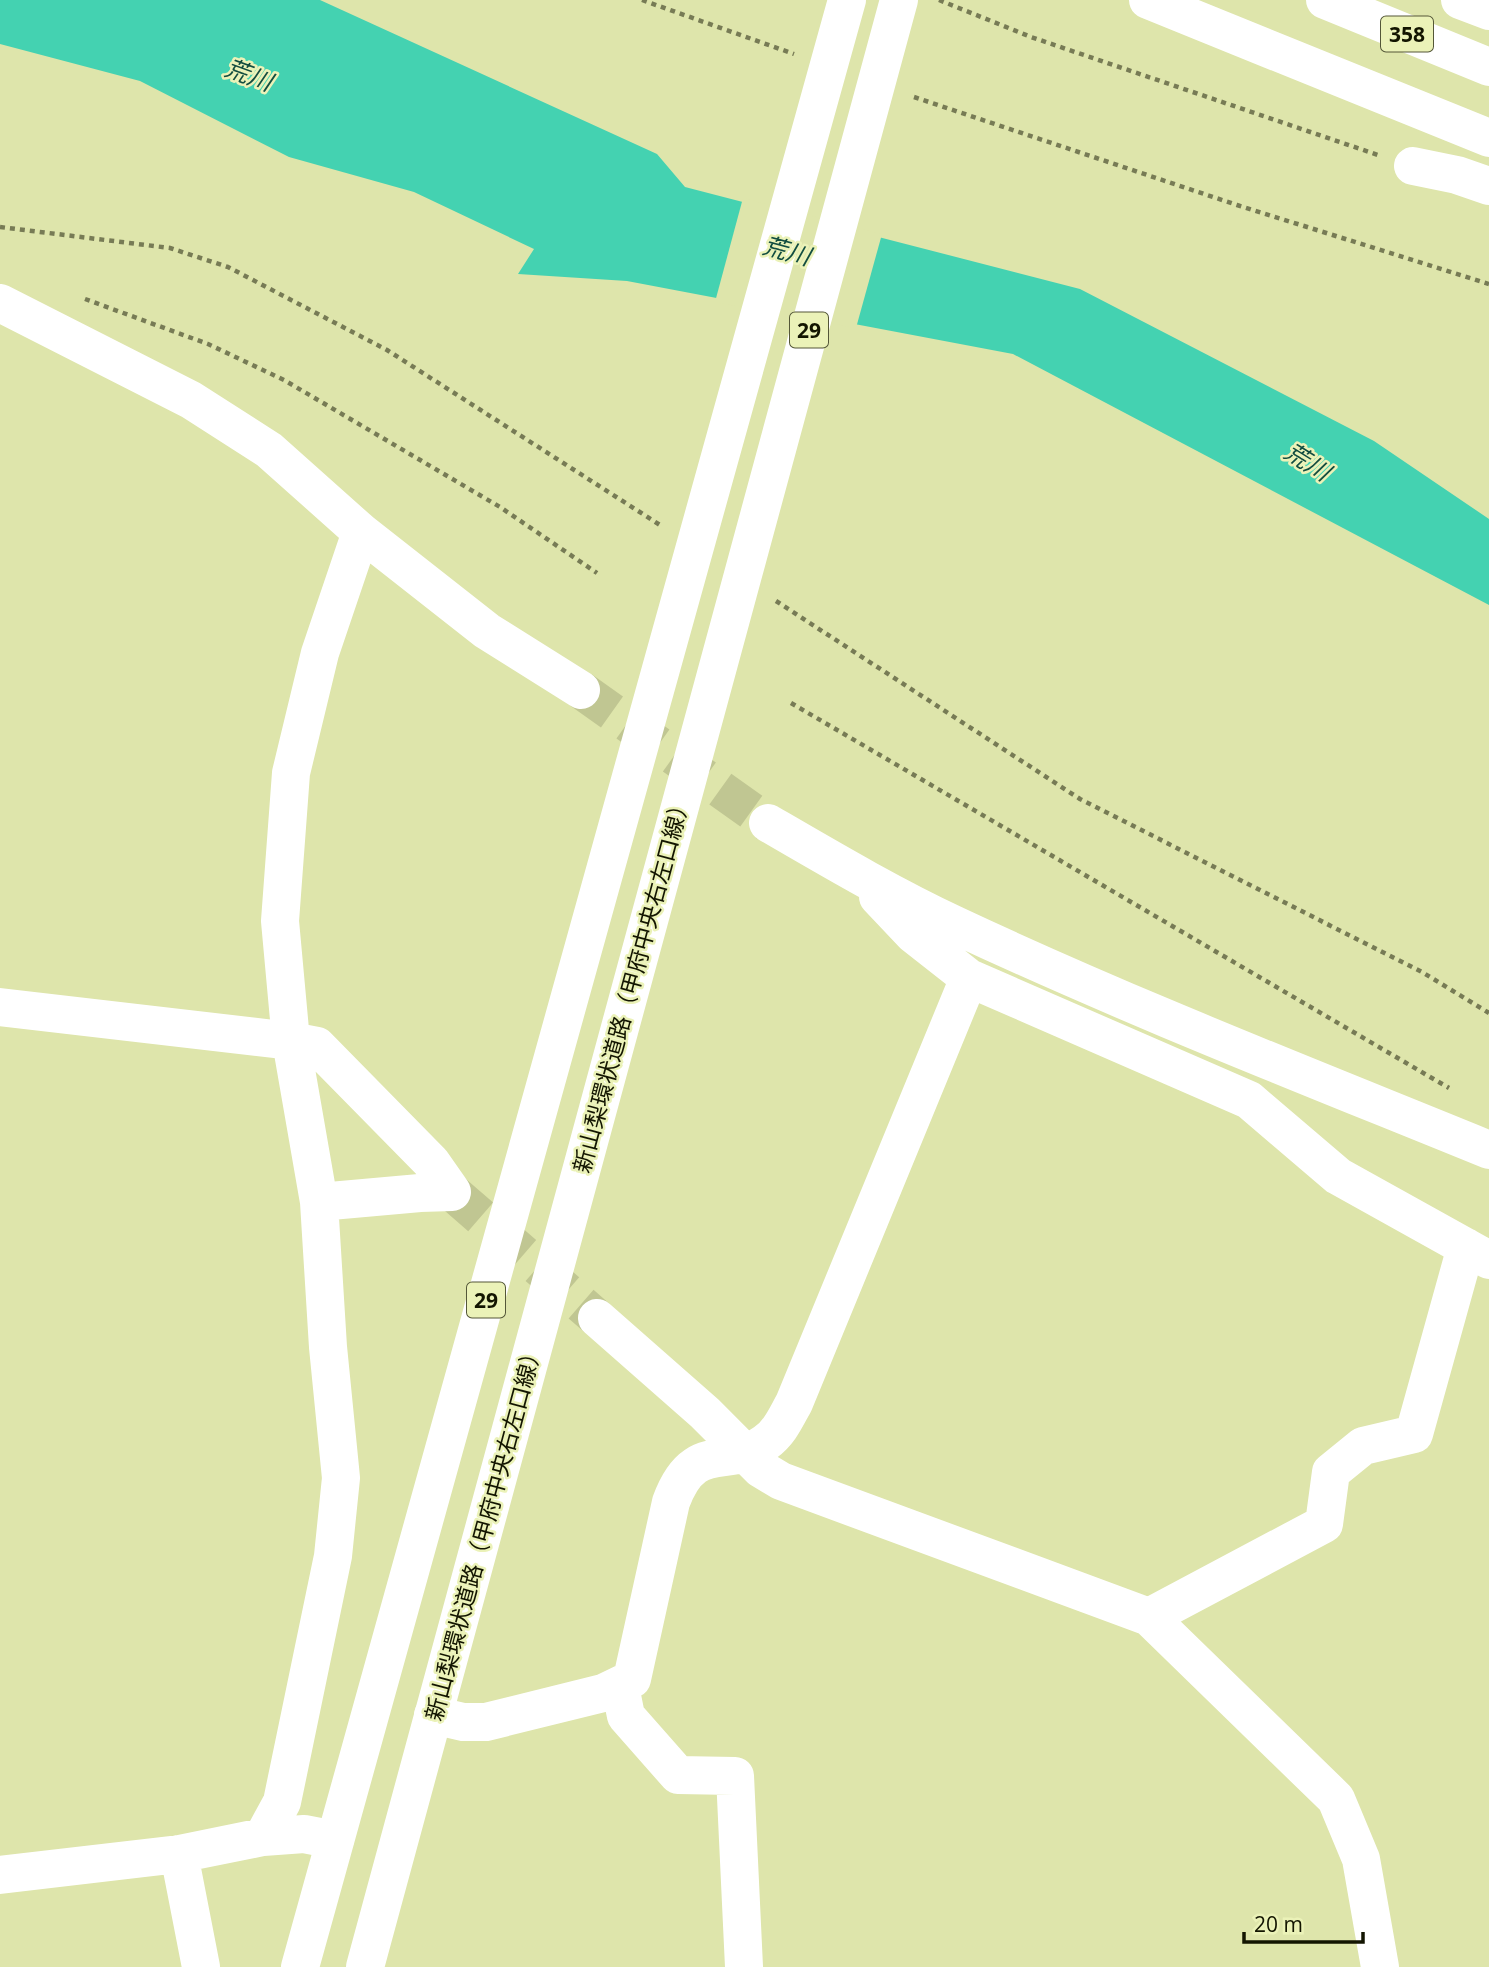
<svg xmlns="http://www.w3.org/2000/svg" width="1489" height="1967" font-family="'Open Sans','Noto Sans JP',sans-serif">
<rect width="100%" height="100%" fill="#dee5ab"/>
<path fill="#44d2b1" d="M0 0H320L657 154 685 187 1080 289 1374 441 1489 519V605L1013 354 627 281 518 274 534 249 414 192 289 157 140 81 0 44Z"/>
<path fill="#dee5ab" d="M743 198 882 234 856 328 715 302Z"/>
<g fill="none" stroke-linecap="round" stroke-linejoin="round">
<path stroke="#c0c692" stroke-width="38" stroke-dasharray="38 19" stroke-linecap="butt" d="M581 690 768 823
M452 1192 597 1318"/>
<path stroke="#777b55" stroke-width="4.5" stroke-dasharray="5 5" stroke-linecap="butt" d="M642 0 794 54
M939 0 1031 37 1378 155
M914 97 1237 205 1489 284
M0 227 170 248 228 267 387 350 660 525
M85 299 208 344 284 380 500 507 597 573
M776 601 1080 799 1422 972 1489 1013
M791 703 1449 1088"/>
<path stroke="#fff" stroke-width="38" d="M1148 0 1489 138
M1413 166 1457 175 1489 186
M0 303 191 400 269 450 361 532 487 631 581 690
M768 823C830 859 891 895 955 925 1130 1007 1310 1077 1489 1150
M878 897 913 934 969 978 1249 1100 1338 1176 1489 1260
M0 1007 291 1041 317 1046 431 1162 452 1192
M319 1202 420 1193 452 1192
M597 1318 705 1413 761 1469 781 1481 1149 1617 1336 1799 1361 1859 1380 1967
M1149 1617 1324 1524 1331 1472 1363 1446 1414 1434 1466 1247
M620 1686 626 1716 678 1775 735 1776 744 1967
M433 1715 463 1722H486L603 1693 632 1679 671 1502C695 1437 727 1472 766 1442 780 1432 786 1417 794 1403L969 978
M263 1837 282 1802 333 1556 341 1478 328 1347 319 1202 291 1041 280 921 291 773 320 653 361 532
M179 1854 201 1967
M0 1875 179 1854 263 1837 304 1834 335 1840"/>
<path stroke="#fff" stroke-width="38" d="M300 1967 847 0
M365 1967 899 0"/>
<path stroke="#fff" stroke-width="38" d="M1325 0 1489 67
M1460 0 1489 11"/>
</g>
<g text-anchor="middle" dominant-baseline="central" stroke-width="5" stroke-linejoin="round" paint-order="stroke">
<g fill="#ebf2b8" stroke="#545738" stroke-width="2">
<rect x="1381" y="16.5" width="52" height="35" rx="5"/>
<rect x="790" y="312.5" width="38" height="35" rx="5"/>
<rect x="467" y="1282.5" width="38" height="35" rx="5"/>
</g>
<g font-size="21" font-weight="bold" fill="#131501">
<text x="1407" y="34">358</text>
<text x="809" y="330">29</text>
<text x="486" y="1300">29</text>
</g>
<g font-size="23" fill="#131501" stroke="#ebf2b8">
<text transform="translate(631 983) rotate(-75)">新山梨環状道路（甲府中央右左口線）</text>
<text transform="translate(483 1531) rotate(-75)">新山梨環状道路（甲府中央右左口線）</text>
</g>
<g font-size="24" font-style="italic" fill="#124d40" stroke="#ebf2b8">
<text transform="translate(249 74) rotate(20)">荒川</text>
<text transform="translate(787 250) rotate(15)">荒川</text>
<text transform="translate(1308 461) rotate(32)">荒川</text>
</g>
</g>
<path d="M1244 1932v10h119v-10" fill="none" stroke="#131501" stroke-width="3.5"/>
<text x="1254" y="1932" font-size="21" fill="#131501" stroke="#ebf2b8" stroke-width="5" paint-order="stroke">20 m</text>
</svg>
